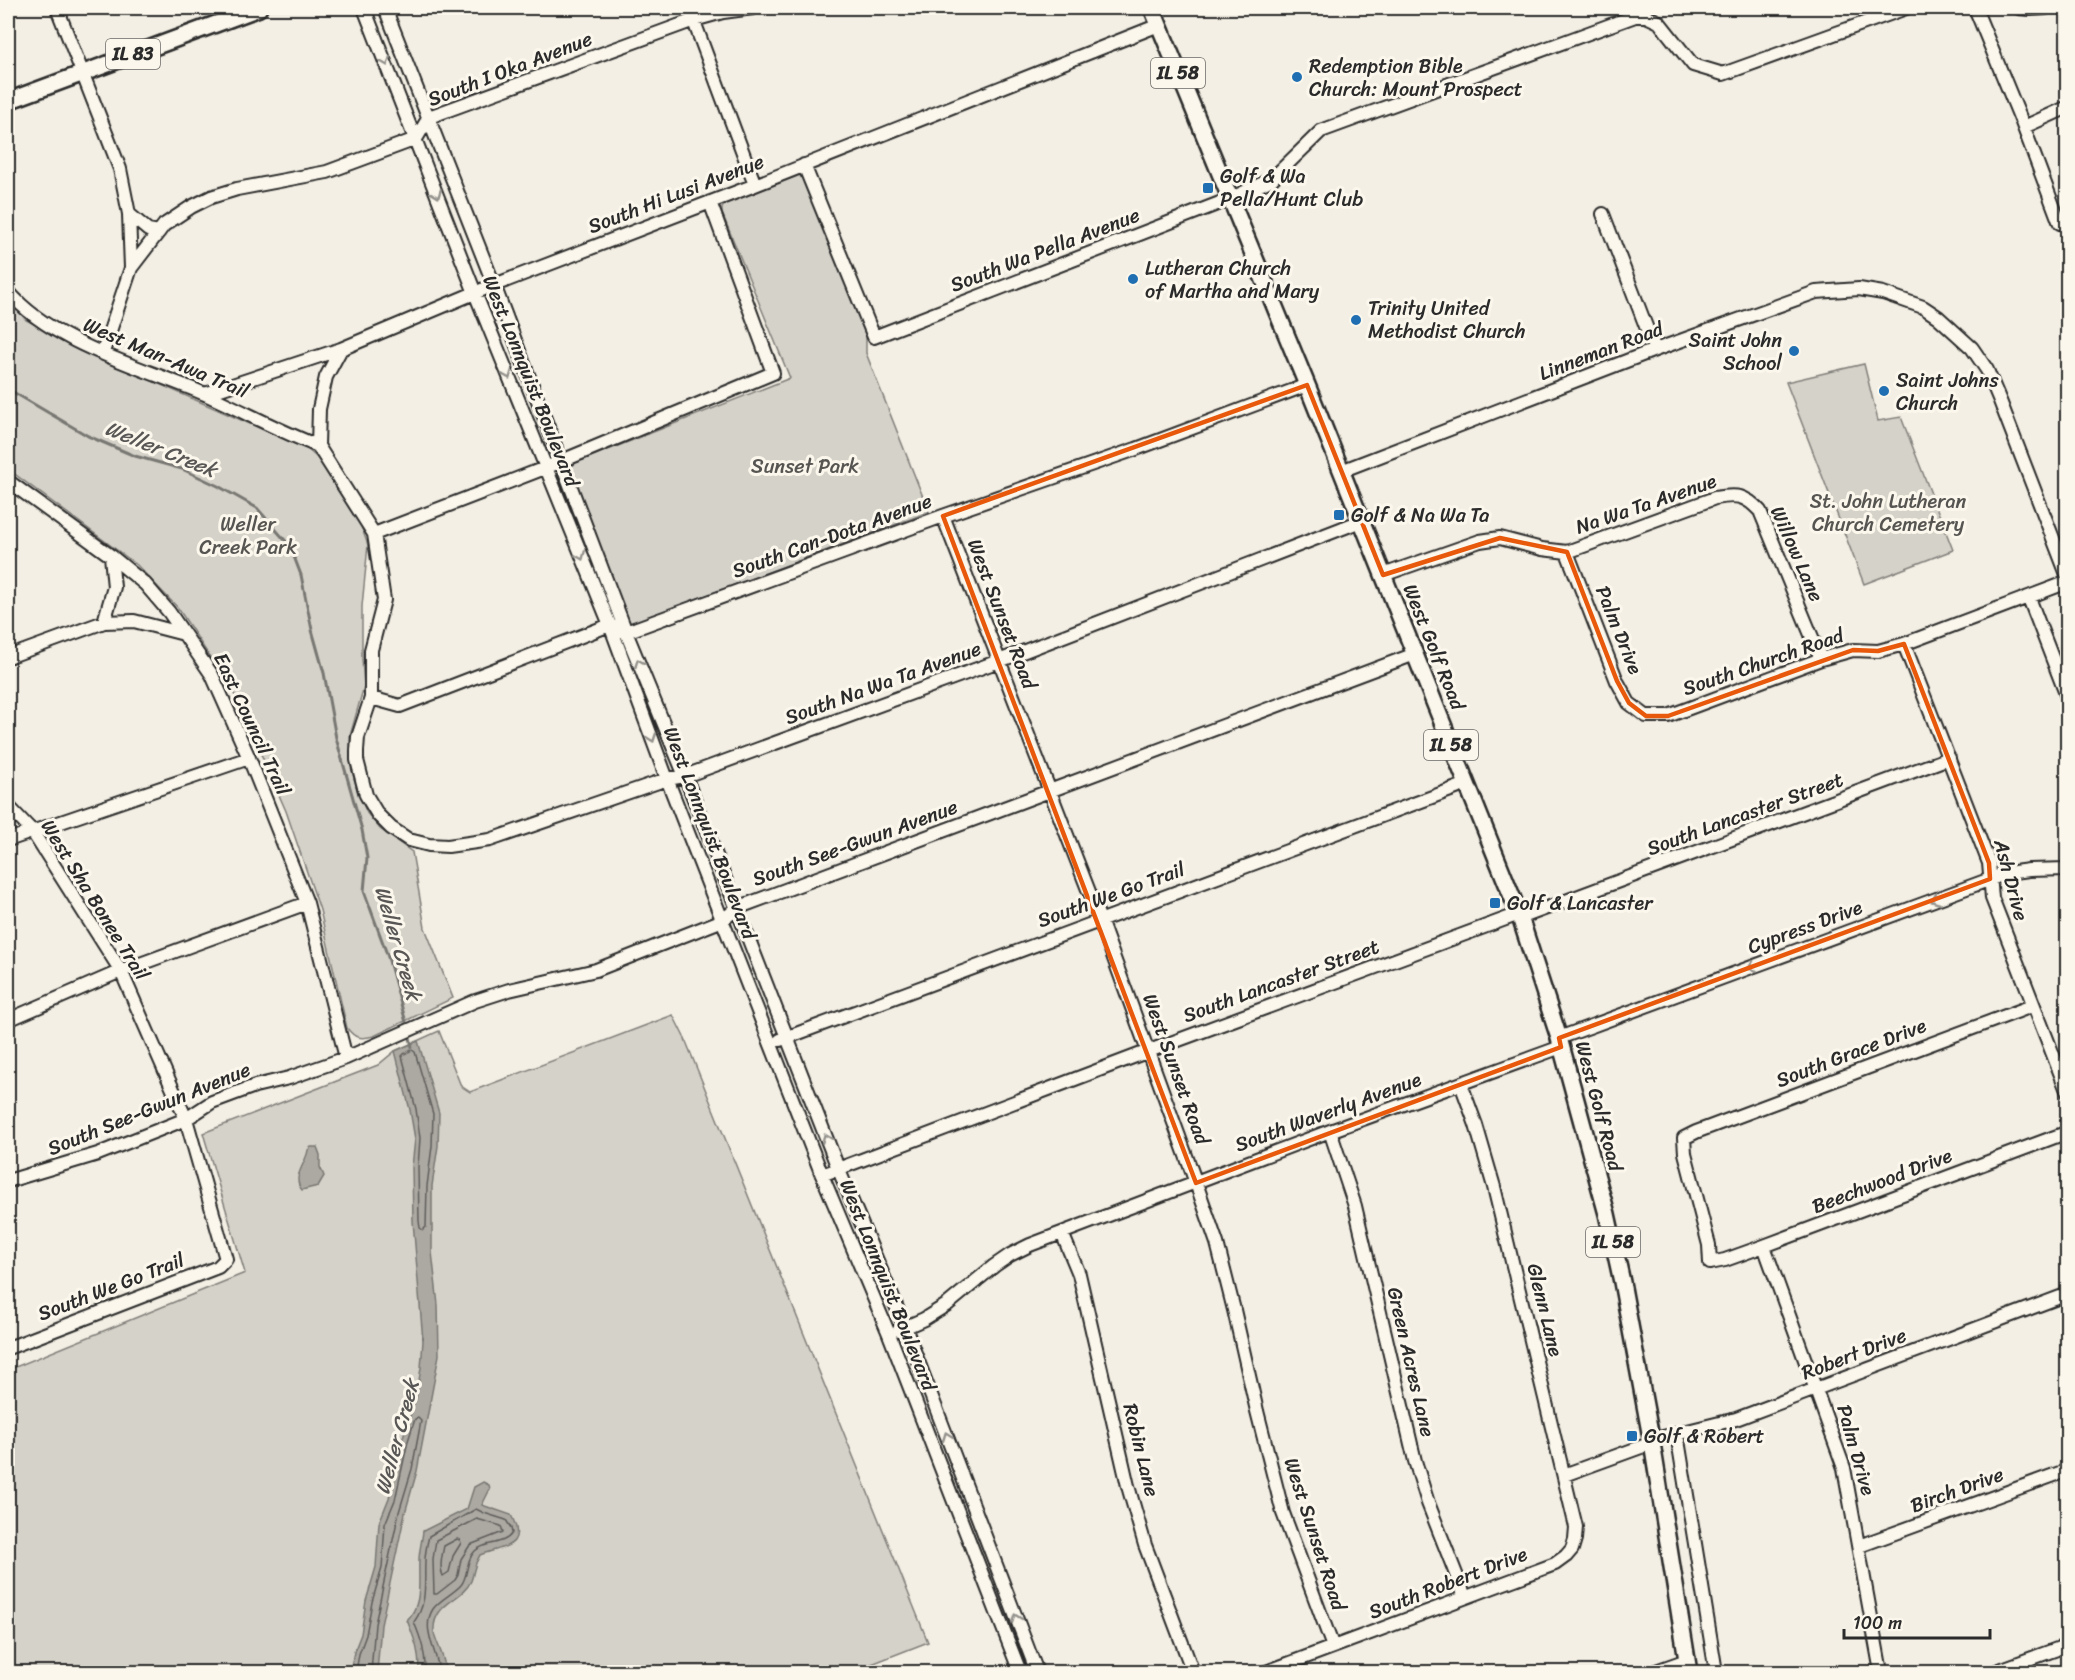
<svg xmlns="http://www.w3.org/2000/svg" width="2075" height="1680" font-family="Sriracha,sans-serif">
<rect width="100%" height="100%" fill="#f3efe4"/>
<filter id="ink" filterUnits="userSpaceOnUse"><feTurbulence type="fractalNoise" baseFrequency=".0167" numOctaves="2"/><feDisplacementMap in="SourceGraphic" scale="12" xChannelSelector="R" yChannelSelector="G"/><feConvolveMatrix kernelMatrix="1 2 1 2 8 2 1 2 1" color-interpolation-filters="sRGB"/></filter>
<g filter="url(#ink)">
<path fill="#d5d2c9" stroke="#807e7a" stroke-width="1.5" d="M796 174 801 176 806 180 866 336V353L929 512 635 622 629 623 569 470 575 463 790 378 722 213V208L727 201Z
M8 299 26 320 116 365 307 449 322 462 361 526 368 545 362 606V660L364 686 350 736 351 767 358 793 367 813 380 829 412 852 425 928 453 998 374 1036C361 1039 355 1039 347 1028L320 910 286 811 236 697 178 608 137 565 8 469Z
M1864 364 1878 421 1901 417 1953 550 1864 584 1786 382Z
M673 1015 685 1039 928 1642 851 1672H8V1370L245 1273 203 1133 378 1065 395 1051 439 1031 461 1086 470 1092Z"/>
<path fill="#aca9a2" stroke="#787772" stroke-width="1.5" d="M418 1041 439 1113 438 1146 432 1186V1252L438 1305 439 1355 417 1471 405 1513 381 1625 377 1672H350L354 1652 361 1634 366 1601 376 1567 379 1523 389 1498 402 1440 416 1398 421 1368 423 1341 413 1221 412 1167 415 1139 410 1110 395 1051Z
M311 1147H317L320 1155V1167L324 1176 318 1186 302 1190C291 1177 306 1164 308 1150Z
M483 1482 489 1485 490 1489 482 1505 511 1515C528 1547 504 1546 480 1555 473 1566 475 1570 471 1581 462 1601 432 1603 434 1632 436 1644 446 1657 445 1672H419C419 1649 415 1641 407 1620 423 1604 418 1582 419 1560 419 1551 422 1541 423 1531L467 1509 474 1487Z"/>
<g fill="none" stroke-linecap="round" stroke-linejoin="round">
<path stroke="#5f5d5b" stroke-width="1.5" d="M412 1050 415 1052 433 1114 432 1146 427 1186 426 1227 423 1230 420 1228 419 1221 418 1167 420 1138 416 1109 402 1056 404 1054Z
M477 1519 501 1526 503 1532 470 1545 461 1559 458 1575 455 1580 437 1594H434L433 1559 436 1540Z
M457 1539 460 1540 461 1543 453 1556 449 1572 443 1576C439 1568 442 1556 444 1546Z
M356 1672 359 1654 366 1635 372 1602 382 1568 385 1524 395 1500 408 1441 415 1419 418 1418 421 1421 412 1469 399 1512 375 1624 371 1672
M425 1672C426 1654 421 1639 414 1622 428 1603 424 1583 425 1561 425 1552 427 1544 429 1536L476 1509 484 1513 506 1520 511 1528 512 1533C504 1546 485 1541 475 1551 465 1561 469 1575 461 1585 453 1594 440 1599 433 1609 420 1629 438 1652 439 1672"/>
<path stroke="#787772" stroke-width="3" d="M8 389 88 436 135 456 182 469 218 486 257 508 290 546 301 575 312 630 324 673 336 738 362 830 367 858 364 891 388 957 407 1026
M409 1033 412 1047"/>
<defs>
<path id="minor" d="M57 8 120 169 129 214 131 268 103 352
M364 8 475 293 610 625 667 779 822 1175 889 1334 1020 1672
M385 8 494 285 626 632 685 776 838 1168 905 1327 1037 1672
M689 8 755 185
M1975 8 2021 120 2059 221 2060 223 2068 220
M2019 8 2030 9 2046 8
M2024 127 2068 107
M804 165 874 337 1230 199 1272 179 1321 131 1635 16H1646L1659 22 1693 65 1723 74 1906 8
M129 214 148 230 159 232
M1603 214 1655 350
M131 268 164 225 191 207 211 197 237 189 327 172 416 139 429 117 694 20 723 12 753 8
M8 291C52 344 142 367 205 394 243 411 279 431 318 446
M341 349 326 377 319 409 318 446 374 534 384 600 371 650V698L358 737 357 751V760L366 795 378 815 391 828 409 840 429 845 448 846 490 840 667 779 685 776 999 661 1361 521
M205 394 341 349 484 289 755 185 1159 25
M1341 471 1655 350 1816 292 1859 289 1883 293 1923 307 1938 317 1972 348 1987 370 2000 401 2068 577
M8 481 111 556 145 584 169 612 212 675 249 758 307 903 346 1058
M943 516 1100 920 1196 1183 1217 1243 1234 1310 1257 1411 1283 1513 1333 1647
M374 534 545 468 773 373 710 202
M1567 552 1617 681 1629 703 1646 716H1668L1821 659 1853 650 1878 651 1904 644 2068 582
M1383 575 1480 541 1500 538 1542 549 1567 552 1715 498C1737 494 1745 495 1760 511L1821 659
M2029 598 2068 699
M104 622 114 587 111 556
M1904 644 1989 863 1992 898 2068 1093
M8 657 104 622 134 621 184 634
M371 698 400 706 610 625 626 632 943 516 1136 449 1307 385
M8 806 32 831 121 971 186 1119 226 1259 218 1267 8 1348
M8 840 249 758
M1520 918 1949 758
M2032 1006 1696 1132 1684 1138 1685 1153 1709 1245 1710 1263 1725 1260 1764 1246 2068 1132
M8 1020 121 971 307 903
M1559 1038 2007 873 2029 870 2068 869
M780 1040 1467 784
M1330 1131 1355 1206 1415 1461 1428 1503 1465 1597
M822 1175 1149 1051 1519 914
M8 1181 98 1154 186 1119 212 1102 255 1086 289 1078 346 1058 475 1001 509 990 596 970 723 920 737 908 1415 654
M1062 1233 1079 1274 1128 1486 1145 1545 1193 1672
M1764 1246 1844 1468 1881 1672
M899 1330 924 1319 948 1304 994 1266 1010 1255 1030 1245 1330 1131 1561 1047
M1677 1434 1716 1672
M1651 1440 1736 1419 2068 1294
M1564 1475 1652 1443
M1859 1546 2068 1470
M1266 1672 1555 1564 1566 1556 1572 1549 1575 1539 1576 1527 1494 1187 1476 1125 1461 1084
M1653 1672 1687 1660
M1994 1672 2068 1645"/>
<path id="major" d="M1152 8 1307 385 1519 914 1559 1038 1607 1214 1622 1282 1652 1443 1689 1672
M8 101 259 8"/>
</defs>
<use href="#minor" stroke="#2b2b2b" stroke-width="16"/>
<use href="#major" stroke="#2b2b2b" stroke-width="20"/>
<use href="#minor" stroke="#fbf7ec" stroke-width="12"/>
<use href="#major" stroke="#fbf7ec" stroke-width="15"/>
</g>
<defs><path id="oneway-chevron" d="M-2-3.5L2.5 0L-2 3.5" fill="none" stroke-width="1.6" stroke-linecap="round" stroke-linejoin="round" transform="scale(1.5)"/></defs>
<g stroke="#93918c">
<use href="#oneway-chevron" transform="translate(386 62) rotate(68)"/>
<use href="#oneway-chevron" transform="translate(437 194) rotate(69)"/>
<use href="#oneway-chevron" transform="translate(508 375) rotate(68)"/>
<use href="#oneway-chevron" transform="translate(581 556) rotate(68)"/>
<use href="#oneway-chevron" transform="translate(639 663) rotate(-112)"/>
<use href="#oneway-chevron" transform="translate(652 738) rotate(70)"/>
<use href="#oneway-chevron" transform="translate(1935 900) rotate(160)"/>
<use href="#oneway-chevron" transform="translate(1752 967) rotate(160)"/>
<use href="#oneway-chevron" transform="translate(826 1138) rotate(-112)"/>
<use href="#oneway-chevron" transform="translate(947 1436) rotate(-111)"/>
<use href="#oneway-chevron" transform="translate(1016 1618) rotate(-111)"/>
</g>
</g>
<path fill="none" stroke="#e8590c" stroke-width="4.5" stroke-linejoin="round" d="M1307 385 1383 575 1500 538 1567 552 1617 681 1629 703 1646 716H1668L1853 650 1878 651 1904 644 1989 863 1990 879 1559 1038 1561 1047 1196 1183 943 516Z"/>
<g fill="#1f6fb2" stroke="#fbf7ec" stroke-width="2">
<circle cx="1297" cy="77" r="6"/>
<rect x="1202" y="182" width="12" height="12" rx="3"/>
<circle cx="1133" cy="279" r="6"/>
<circle cx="1356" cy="320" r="6"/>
<circle cx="1794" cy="351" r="6"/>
<circle cx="1884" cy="391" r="6"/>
<rect x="1333" y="509" width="12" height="12" rx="3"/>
<rect x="1489" y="897" width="12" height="12" rx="3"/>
<rect x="1626" y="1430" width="12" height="12" rx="3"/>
</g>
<g text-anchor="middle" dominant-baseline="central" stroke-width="6" stroke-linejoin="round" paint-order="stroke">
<g fill="#fbf7ec" stroke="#696865" stroke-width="1.5">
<rect x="106" y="39" width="54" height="30" rx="4.5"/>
<rect x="1151" y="58" width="54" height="30" rx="4.5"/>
<rect x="1424" y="730" width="54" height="30" rx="4.5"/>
<rect x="1586" y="1227" width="54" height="30" rx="4.5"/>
</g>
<g font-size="18" font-weight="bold" fill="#2b2b2b">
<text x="133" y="54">IL 83</text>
<text x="1178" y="73">IL 58</text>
<text x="1451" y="745">IL 58</text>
<text x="1613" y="1242">IL 58</text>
</g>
<g font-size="20" fill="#2b2b2b" stroke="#fbf7ec" text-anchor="start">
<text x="1309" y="66">Redemption Bible<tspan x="1309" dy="23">Church: Mount Prospect</tspan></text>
<text x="1220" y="176">Golf &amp; Wa<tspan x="1220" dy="23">Pella/Hunt Club</tspan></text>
<text x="1145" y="268">Lutheran Church<tspan x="1145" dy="23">of Martha and Mary</tspan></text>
<text x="1368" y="308">Trinity United<tspan x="1368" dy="23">Methodist Church</tspan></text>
<text x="1782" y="340" text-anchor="end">Saint John<tspan x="1782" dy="23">School</tspan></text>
<text x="1896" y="380">Saint Johns<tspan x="1896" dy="23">Church</tspan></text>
<text x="1351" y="515">Golf &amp; Na Wa Ta</text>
<text x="1507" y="903">Golf &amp; Lancaster</text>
<text x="1644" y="1436">Golf &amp; Robert</text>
</g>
<g font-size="20" fill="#2b2b2b" stroke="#fbf7ec">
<text transform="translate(510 69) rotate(-21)">South I Oka Avenue</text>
<text transform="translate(676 194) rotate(-21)">South Hi Lusi Avenue</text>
<text transform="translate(1045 250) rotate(-21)">South Wa Pella Avenue</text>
<text transform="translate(1601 351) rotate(-21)">Linneman Road</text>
<text transform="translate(166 358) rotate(23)">West Man-Awa Trail</text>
<text transform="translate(531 381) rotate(68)">West Lonnquist Boulevard</text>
<text transform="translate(1646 504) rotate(-19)">Na Wa Ta Avenue</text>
<text transform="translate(832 536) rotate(-20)">South Can-Dota Avenue</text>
<text transform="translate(1797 554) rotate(66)">Willow Lane</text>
<text transform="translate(1002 614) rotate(69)">West Sunset Road</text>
<text transform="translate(1619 630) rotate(68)">Palm Drive</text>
<text transform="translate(1434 647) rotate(68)">West Golf Road</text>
<text transform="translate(1763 662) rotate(-19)">South Church Road</text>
<text transform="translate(883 683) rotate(-20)">South Na Wa Ta Avenue</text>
<text transform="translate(252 724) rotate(65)">East Council Trail</text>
<text transform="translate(1745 814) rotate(-20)">South Lancaster Street</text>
<text transform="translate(710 833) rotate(69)">West Lonnquist Boulevard</text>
<text transform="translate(855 843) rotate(-20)">South See-Gwun Avenue</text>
<text transform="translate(2011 880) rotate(75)">Ash Drive</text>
<text transform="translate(1111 895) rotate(-20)">South We Go Trail</text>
<text transform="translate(95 900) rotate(58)">West Sha Bonee Trail</text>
<text transform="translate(1805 927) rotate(-20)">Cypress Drive</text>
<text transform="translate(1281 981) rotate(-20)">South Lancaster Street</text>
<text transform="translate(1851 1053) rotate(-21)">South Grace Drive</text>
<text transform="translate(1176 1069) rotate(70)">West Sunset Road</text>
<text transform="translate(1599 1106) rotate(75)">West Golf Road</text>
<text transform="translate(149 1109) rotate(-22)">South See-Gwun Avenue</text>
<text transform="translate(1328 1112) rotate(-20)">South Waverly Avenue</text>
<text transform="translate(1882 1181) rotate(-21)">Beechwood Drive</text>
<text transform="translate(888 1285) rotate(68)">West Lonnquist Boulevard</text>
<text transform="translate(111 1287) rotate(-21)">South We Go Trail</text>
<text transform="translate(1545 1310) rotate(76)">Glenn Lane</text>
<text transform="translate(1854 1354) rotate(-21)">Robert Drive</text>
<text transform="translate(1411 1362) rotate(77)">Green Acres Lane</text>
<text transform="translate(1141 1450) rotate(76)">Robin Lane</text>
<text transform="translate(1856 1450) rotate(74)">Palm Drive</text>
<text transform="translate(1957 1490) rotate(-20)">Birch Drive</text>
<text transform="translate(1315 1534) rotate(72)">West Sunset Road</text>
<text transform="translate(1448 1583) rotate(-21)">South Robert Drive</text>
</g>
<g font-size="20" fill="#565552" stroke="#fbf7ec">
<text x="805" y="466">Sunset Park</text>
<text x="1888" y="501">St. John Lutheran<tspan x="1888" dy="23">Church Cemetery</tspan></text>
<text x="248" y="524">Weller<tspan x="248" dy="23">Creek Park</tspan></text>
</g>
<g font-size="21" font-style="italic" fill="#585755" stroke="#fbf7ec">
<text transform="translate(161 449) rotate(22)">Weller Creek</text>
<text transform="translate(398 943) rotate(74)">Weller Creek</text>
<text transform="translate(397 1437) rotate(-75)">Weller Creek</text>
</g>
</g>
<rect width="2075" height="1680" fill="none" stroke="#fbf7ec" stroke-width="30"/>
<rect x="15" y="15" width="2045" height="1650" fill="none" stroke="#2b2b2b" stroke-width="2" filter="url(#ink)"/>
<path d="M1844 1629v9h146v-9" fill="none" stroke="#2b2b2b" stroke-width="3"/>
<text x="1853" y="1629" font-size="18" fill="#2b2b2b" stroke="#fbf7ec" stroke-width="4.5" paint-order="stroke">100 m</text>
</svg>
